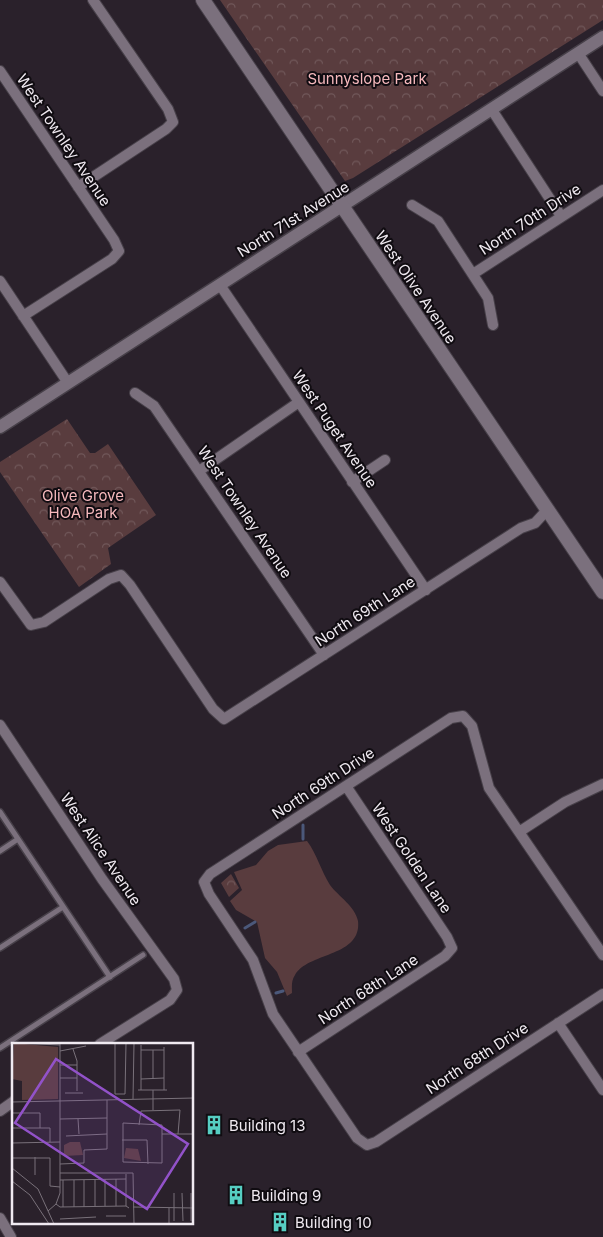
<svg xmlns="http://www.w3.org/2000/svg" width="603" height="1237" font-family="Inter,sans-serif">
<defs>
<pattern id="park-crowns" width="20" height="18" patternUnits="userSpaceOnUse" patternTransform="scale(1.25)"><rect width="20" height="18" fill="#593c3e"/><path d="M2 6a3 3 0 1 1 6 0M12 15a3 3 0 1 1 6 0" fill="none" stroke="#71585a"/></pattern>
</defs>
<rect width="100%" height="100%" fill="#2a212b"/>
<path fill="#593c3e" d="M307 841C317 854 321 871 330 885 339 897 355 906 358 921 362 957 308 952 295 975 291 981 292 987 292 993L287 996 277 972 265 958 257 922 236 910 230 901 242 890 234 872 256 865 268 851 278 845Z"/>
<path fill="url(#park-crowns)" d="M220 0H603V20L353 178 345 181Z
M67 419 90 453H95L108 444 156 515 108 548 111 564 79 587 0 472V462Z
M231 874 239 888 229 897 221 883Z"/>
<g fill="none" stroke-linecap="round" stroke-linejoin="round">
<path stroke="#4b587a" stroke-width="3" d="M303 825V839
M245 928 255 922
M276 993 283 991"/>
<defs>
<path id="service" d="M0 812 110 977
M0 851 18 839
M0 948 63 907
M0 1048 143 955"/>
<path id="minor" d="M578 53 603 91
M0 71 114 240 119 251 112 259 23 316
M492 110 561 216
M78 187 166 129 173 122 168 109 93 0
M412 205 438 221 488 298 493 325
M473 274 603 190
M0 281 68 383
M220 285 426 590
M135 393 154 406 324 655
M199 471 299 402
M352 482 385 460
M0 582 31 625 44 622 109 579 121 575 130 585 213 709 224 719 521 528 535 523 548 509
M0 725 102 879 174 979 177 990 170 1000 100 1044
M519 832 565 802 603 784
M603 955 489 788 472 726 463 716 451 718 210 874 204 882 209 894 253 960 273 1014 357 1138 367 1145 376 1142 603 994
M558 1023 603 1090
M298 1052 445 956 452 948 447 937 346 786
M0 1111 14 1101
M0 1218 11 1237"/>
<path id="tertiary" d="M0 427 603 37"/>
<path id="secondary" d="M203 0 603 592"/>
</defs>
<use href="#service" stroke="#474049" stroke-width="8"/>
<use href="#minor" stroke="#474049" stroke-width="12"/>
<use href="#tertiary" stroke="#474049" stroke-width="15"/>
<use href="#secondary" stroke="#474049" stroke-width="16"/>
<use href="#service" stroke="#7b707d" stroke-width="5"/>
<use href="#minor" stroke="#7b707d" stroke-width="10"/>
<use href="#tertiary" stroke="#7b707d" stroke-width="12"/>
<use href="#secondary" stroke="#7b707d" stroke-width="14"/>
</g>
<defs>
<symbol id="building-bare" viewBox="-9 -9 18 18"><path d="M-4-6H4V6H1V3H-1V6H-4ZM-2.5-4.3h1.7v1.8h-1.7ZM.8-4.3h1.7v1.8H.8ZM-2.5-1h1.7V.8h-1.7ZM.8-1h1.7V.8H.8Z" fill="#56cec3" stroke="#100c11" stroke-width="2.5" paint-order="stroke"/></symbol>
</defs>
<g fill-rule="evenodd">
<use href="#building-bare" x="200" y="1111" width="28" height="28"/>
<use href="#building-bare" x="222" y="1181" width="28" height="28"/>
<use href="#building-bare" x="266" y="1208" width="28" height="28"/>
</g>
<g text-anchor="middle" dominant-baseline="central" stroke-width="4" stroke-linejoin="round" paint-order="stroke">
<g font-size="15" fill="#f6b9bd" stroke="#100c11">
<text x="367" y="78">Sunnyslope Park</text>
<text x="83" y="495">Olive Grove<tspan x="83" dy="17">HOA Park</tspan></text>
</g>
<g font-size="15" fill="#f0eaf1" stroke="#100c11">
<text transform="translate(64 140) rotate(56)">West Townley Avenue</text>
<text transform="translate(293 219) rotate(-32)">North 71st Avenue</text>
<text transform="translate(530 219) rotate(-33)">North 70th Drive</text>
<text transform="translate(416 287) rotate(56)">West Olive Avenue</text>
<text transform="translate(335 429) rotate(56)">West Puget Avenue</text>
<text transform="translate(245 512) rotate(56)">West Townley Avenue</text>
<text transform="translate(365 611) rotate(-33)">North 69th Lane</text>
<text transform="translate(323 783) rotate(-33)">North 69th Drive</text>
<text transform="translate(101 849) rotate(56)">West Alice Avenue</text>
<text transform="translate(412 858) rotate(56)">West Golden Lane</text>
<text transform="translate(368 989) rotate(-33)">North 68th Lane</text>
<text transform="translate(477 1058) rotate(-33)">North 68th Drive</text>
</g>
<g font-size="15" fill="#f0eaf1" stroke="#100c11" text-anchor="start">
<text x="229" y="1125">Building 13</text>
<text x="251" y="1195">Building 9</text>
<text x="295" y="1222">Building 10</text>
</g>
</g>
<g transform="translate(12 1043)">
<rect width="181" height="181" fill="#2a212b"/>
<path d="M114 105 126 106 129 118 112 115Z" fill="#593c3e"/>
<path d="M2 0 46 4V56L10 57V38L0 36ZM58 99H68L71 112 52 113V102Z" fill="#593c3e"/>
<path fill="none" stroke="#79717a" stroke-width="1" d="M8 0 48 2M103 0V51H113L114 0M61 6 65 18V48M129 7H152M48 8 74 3M48 22H65M48 35H65M129 36 152 35M141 36V7M126 47H155M129 47V2M141 47V67M152 47V4M53 50H71M121 56 122 0M0 59 182 55M0 70H28V85M48 76 95 75M66 76 67 91M111 80 150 82V120L111 119ZM127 82 129 68 168 67 166 91M0 85H38V99M150 91H182M54 93 95 91M110 97H135L136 121M0 100 48 99M23 114V132M1 115H38V143L48 144M48 121 72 120V107L95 106V57M0 125 26 146 42 181M48 130H121L122 181M114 131V163L117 165M83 136V163M104 136V163M48 137 114 136M51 137V164M62 137V164M72 137V164M0 138 18 152 37 181M162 150V178M170 150 171 178M44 161 48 164 114 163M93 163V136M121 164 182 165M36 168 44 161 48 150V0M94 173H114M48 176 84 174M179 178V150M157 181V165"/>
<path fill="#9252c9" fill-opacity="0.15" stroke="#9252c9" stroke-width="2.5" d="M44 16 176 101 135 166 3 80Z"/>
<rect width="181" height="181" fill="none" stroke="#f0eaf1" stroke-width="2.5"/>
</g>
</svg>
